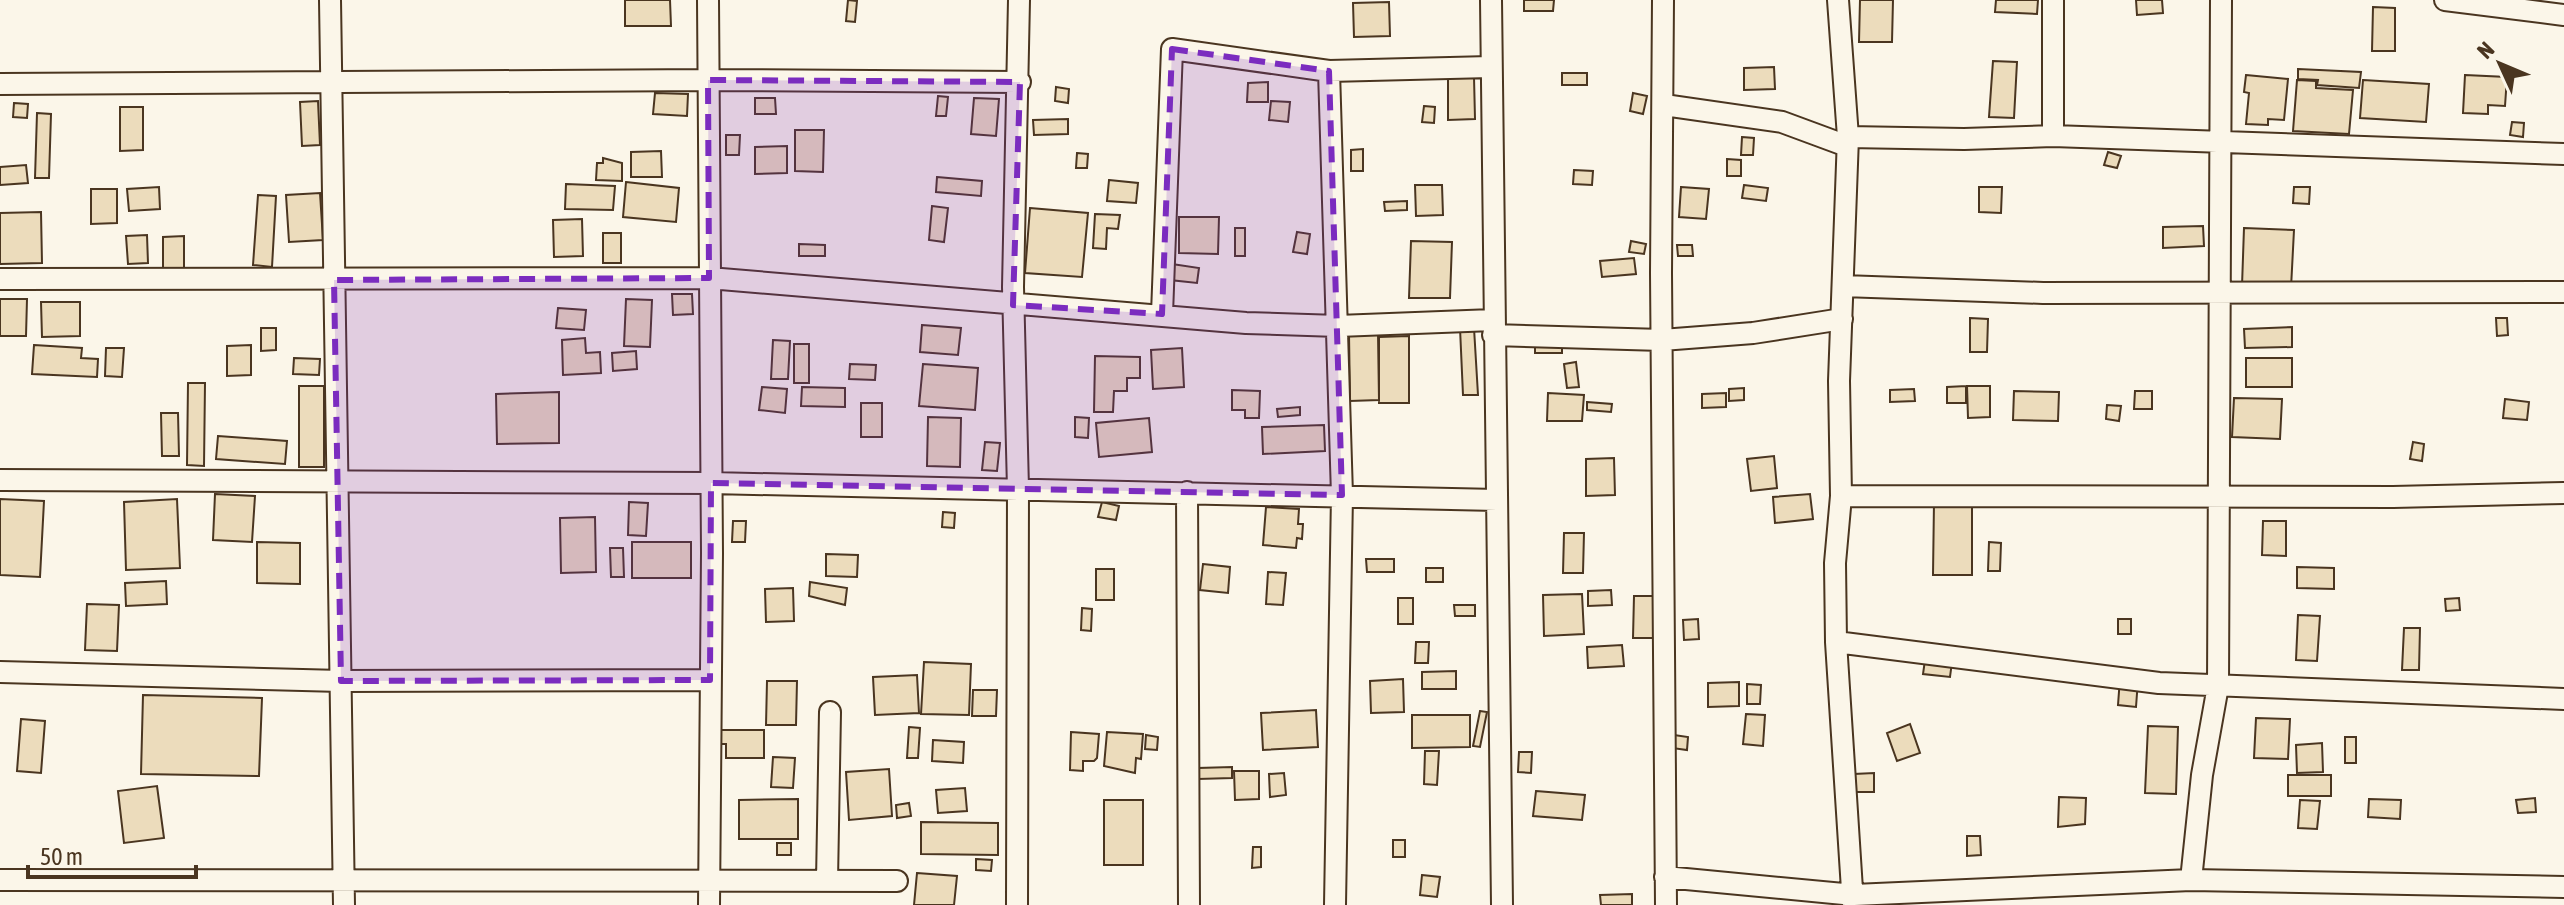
<svg xmlns="http://www.w3.org/2000/svg" width="2564" height="905" font-family="'Asap Condensed',sans-serif">
<rect width="100%" height="100%" fill="#fbf6e9"/>
<path fill="#ecdcbc" stroke="#4a3520" stroke-width="2" d="M625 0H670L671 26H625Z
M848 0 857 1 855 22 846 21Z
M1524 0H1554L1553 11H1524Z
M1860 0H1893L1892 42H1859Z
M1996 0H2038L2037 14 1995 12Z
M2136 0H2162L2163 13 2137 15Z
M1389 2 1390 36 1354 37 1353 3Z
M2373 7 2395 8V51H2372Z
M1993 61 2017 62 2014 118 1989 117Z
M1774 67 1775 89 1744 90V68Z
M2298 69 2361 72 2359 88 2317 85 2318 80 2298 79Z
M1562 73H1587V85H1562Z
M2246 75 2288 79 2284 120 2268 119V125L2246 124 2249 93 2244 92Z
M2465 75 2507 77 2505 106 2488 105V114L2463 113Z
M1448 77H1474L1475 119 1448 120Z
M2297 80 2316 81V88L2353 90 2349 134 2293 131Z
M2363 80 2429 84 2426 122 2360 118Z
M1268 82V102H1247L1248 83Z
M1056 87 1069 89 1068 103 1055 101Z
M655 93 688 94 687 116 653 114Z
M1633 93 1647 96 1643 114 1630 111Z
M938 96 948 97 946 116H936Z
M755 98H775L776 114H755Z
M974 98 999 99 996 136 971 134Z
M318 101 320 145 302 146 300 102Z
M1271 101 1290 102 1288 122 1269 120Z
M14 103 28 104 27 118 13 117Z
M1424 106 1435 107 1434 123 1422 122Z
M120 107H143V150L120 151Z
M37 113 51 114 49 178H35Z
M1068 119V134L1034 135 1033 120Z
M2512 122 2524 123 2523 137 2510 135Z
M795 130H824L823 172 795 171Z
M726 135H740L739 155H726Z
M1742 137 1754 138 1753 155H1741Z
M787 146V173L755 174V147Z
M1363 149V171H1351V150Z
M661 151 662 177H631V152Z
M2108 152 2121 156 2117 168 2104 165Z
M1077 153 1088 154 1087 168H1076Z
M603 158 622 163V181L596 180 597 163H603Z
M1727 159 1741 160V176H1727Z
M26 165 28 183 0 185V167Z
M1574 170 1593 171 1592 185 1573 184Z
M937 177 982 181 981 196 936 192Z
M1109 180 1138 183 1136 203 1107 201Z
M626 182 679 188 676 222 623 217Z
M566 184 615 186 613 210 565 209Z
M1415 185H1442L1443 215 1416 216Z
M1744 185 1768 188 1766 201 1742 198Z
M159 187 160 209 129 211 127 189Z
M1681 187 1709 189 1706 219 1679 217Z
M1979 187H2002L2001 213 1979 212Z
M2294 187H2310L2309 204 2293 203Z
M91 189H117V223L91 224Z
M320 193 323 240 289 242 286 195Z
M258 195 276 196 272 267 253 265Z
M1407 201V210L1385 211 1384 202Z
M932 206 948 208 944 242 929 240Z
M1030 208 1088 213 1082 277 1025 273Z
M41 212 42 263 0 264V213Z
M1095 214 1120 215 1118 229 1107 228 1106 249 1093 248Z
M1179 217H1219L1218 254 1179 253Z
M582 219 583 256 554 257 553 220Z
M2203 226 2204 246 2163 248V227Z
M1235 228H1245V256H1235Z
M2244 228 2294 230 2291 288 2242 286Z
M1297 232 1310 234 1307 254 1293 252Z
M603 233H621V263H603Z
M147 235 148 263 128 264 126 236Z
M184 236V269H163V237Z
M1411 241 1452 242 1450 298H1409Z
M1631 241 1646 244 1644 254 1629 252Z
M799 244 825 245V256H799Z
M1677 245H1692L1693 256H1678Z
M1634 258 1636 274 1602 277 1600 261Z
M1172 264 1199 268 1197 283 1170 280Z
M672 294H692L693 314 673 315Z
M0 299H27L26 336H0Z
M626 299 652 300 650 347 624 346Z
M41 302H80V336L42 337Z
M558 308 586 310 584 330 556 328Z
M1970 318 1988 319 1987 352H1970Z
M2496 318H2507L2508 335 2497 336Z
M922 325 961 328 958 355 920 352Z
M2292 327V347L2245 348 2244 329Z
M261 328H276V350L261 351Z
M1460 328H1474L1478 395H1463Z
M1378 333 1379 400 1350 401 1349 334Z
M1409 336V403H1379V337Z
M1562 337V353H1535V338Z
M585 338 586 353 600 352 601 373 563 375 562 340Z
M773 340 790 341 788 379H771Z
M794 344H809V383H794Z
M34 345 82 348 81 358 98 359 97 377 32 374Z
M251 345V375L227 376V346Z
M106 348H124L122 377 105 376Z
M1182 348 1184 387 1153 389 1151 350Z
M636 351 637 369 613 371 612 353Z
M1095 356 1140 357V378H1127V391H1114L1113 412H1094Z
M294 358 320 359 319 375 293 374Z
M2246 358H2292V387H2246Z
M1576 362 1579 387 1567 388 1564 364Z
M850 364 876 365 875 380 849 379Z
M923 364 978 368 975 410 919 406Z
M188 383H205L204 466 187 465Z
M299 386H324V467H299Z
M1966 386V403H1947V387Z
M1967 386H1990V417L1968 418Z
M762 387 787 389 785 413 759 410Z
M802 387 845 388V407L801 406Z
M1744 388V400L1729 401V389Z
M1914 389 1915 401 1890 402V390Z
M1232 390 1260 391 1259 418H1245V410H1232Z
M2014 391 2059 392 2058 421 2013 420Z
M2135 391H2152V409H2134Z
M559 392V443L497 444 496 394Z
M1548 393 1584 395 1582 421H1547Z
M1726 393V407L1702 408V394Z
M2234 398 2282 399 2280 439 2232 437Z
M2505 399 2529 402 2527 420 2503 418Z
M1587 402 1612 404 1611 412 1587 410Z
M861 403H882V437H861Z
M2107 405 2121 406 2119 421 2106 419Z
M1300 407V415L1278 417 1277 409Z
M161 413H178L179 456H162Z
M928 417 961 418 960 467 927 466Z
M1075 417 1089 418 1088 438 1075 437Z
M1149 418 1152 452 1099 457 1096 423Z
M1324 425 1325 451 1263 454 1262 427Z
M218 436 287 441 285 464 216 459Z
M985 442 1000 443 997 471 982 470Z
M2413 442 2424 444 2422 461 2410 459Z
M1774 456 1777 488 1751 491 1747 459Z
M1614 458 1615 495 1586 496V459Z
M215 494 255 496 252 542 213 540Z
M1810 494 1813 519 1775 523 1773 497Z
M0 499 44 501 40 577 0 575Z
M177 499 180 568 126 570 124 502Z
M629 502 648 503 646 536 628 535Z
M1102 502 1119 506 1116 520 1098 517Z
M1934 502 1972 503V575H1933Z
M1266 507 1299 509 1298 524H1303L1302 539 1297 538 1296 548 1263 545Z
M943 512 955 513 954 528 942 527Z
M595 517 596 572 561 573 560 518Z
M733 521H746L745 542H732Z
M2263 521H2286V556L2262 555Z
M1564 533H1584L1583 573H1563Z
M257 542 300 543V584L257 583Z
M632 542H691V578H632Z
M1989 542 2001 543 2000 571H1988Z
M610 548H623L624 577H611Z
M826 554 858 555 857 577 826 576Z
M1366 559H1394V572H1367Z
M1203 564 1230 567 1228 593 1200 590Z
M2297 567 2334 568V589L2297 588Z
M1426 568H1443V582H1426Z
M1096 569H1114V600H1096Z
M1268 572 1286 573 1283 605 1266 604Z
M166 581 167 604 126 606 125 583Z
M810 582 847 588 845 605 809 596Z
M793 588 794 621 766 622 765 589Z
M1611 590 1612 605 1588 606V591Z
M1582 594 1584 634 1544 636 1543 595Z
M1634 596H1655L1654 638H1633Z
M1398 598H1413V624H1398Z
M2459 598 2460 610 2446 611 2445 599Z
M87 604 119 605 117 651 85 650Z
M1454 605H1475V616H1455Z
M1082 608 1092 609 1091 631 1081 630Z
M2298 615 2320 616 2317 661 2296 660Z
M1698 619 1699 639 1684 640 1683 620Z
M2118 619H2131V634H2118Z
M2404 628H2420L2419 670H2402Z
M1416 642H1429L1428 663H1415Z
M1622 645 1624 666 1588 668 1587 647Z
M1925 660 1952 662 1950 677 1923 674Z
M924 662 971 664 969 715 921 714Z
M1456 671V689H1422V672Z
M917 675 919 713 875 715 873 677Z
M2120 678 2138 680 2136 707 2118 705Z
M1403 679 1404 712 1371 713 1370 681Z
M767 681H797L796 725H766Z
M1739 682V706L1708 707V683Z
M1747 684 1761 685 1760 704H1747Z
M973 690H997L996 716H972Z
M143 695 262 698 259 776 141 774Z
M1316 710 1318 747 1263 750 1261 713Z
M1480 711 1487 712 1480 747 1473 746Z
M1746 714 1765 715 1763 746 1743 744Z
M1412 715H1470V747L1412 748Z
M2256 718 2290 719 2288 759 2254 758Z
M21 719 45 721 41 773 17 771Z
M1910 724 1920 753 1897 761 1887 733Z
M2148 726 2178 727 2176 794 2145 793Z
M909 727 920 728 918 758H907Z
M717 730H764V758H726V744H716Z
M1071 732 1099 734 1097 758 1094 761H1083V771L1070 770Z
M1107 732 1143 734 1141 759 1136 758 1135 773 1104 766Z
M1146 735 1158 737 1157 750 1145 749Z
M1674 735 1688 737 1687 750 1672 748Z
M2345 737H2356V763H2345Z
M933 740 964 742 963 763 932 761Z
M2322 743 2323 772 2297 773 2296 745Z
M1425 751H1439L1437 785 1424 784Z
M1519 752H1532L1531 773 1518 772Z
M773 757 795 758 793 788 771 787Z
M1232 767V778L1198 779V768Z
M889 769 892 816 849 820 846 772Z
M1234 771H1259V799L1235 800Z
M1284 773 1286 795 1270 797 1269 774Z
M1874 773V792H1854V774Z
M2288 775H2331V796H2288Z
M157 786 164 838 124 843 118 791Z
M965 788 967 811 938 813 936 790Z
M1536 791 1585 795 1582 820 1533 816Z
M2059 797 2086 798 2085 824 2058 827Z
M2535 798 2536 812 2518 813 2516 800Z
M798 799V839H739V800Z
M2369 799 2401 800 2400 819 2368 817Z
M1104 800H1143V865H1104Z
M2300 800 2320 801 2317 829 2298 828Z
M909 803 911 816 897 818 896 805Z
M921 822 998 823V855L921 854Z
M1967 836H1980L1981 855 1967 856Z
M1393 840H1405V857H1393Z
M777 843H791V855H777Z
M1253 847H1261V867L1252 868Z
M976 859 992 860 991 871 976 870Z
M917 873 957 876 954 905H914Z
M1422 875 1440 877 1437 897 1420 895Z
M1632 894V905H1601L1600 895Z"/>
<g fill="none" stroke-linecap="round" stroke-linejoin="round">
<defs>
<path id="street" d="M330 0 344 905
M708 0 712 553 709 905
M1491 0 1502 905
M1663 0 1661 273 1666 905
M1838 0 1848 137 1839 381 1841 496 1835 563 1836 642 1853 905
M2053 0V136
M2445 0 2564 15
M1329 71 1342 495 1335 905
M0 84 708 80 1020 82
M1664 105 1782 122 1847 146
M1848 137 1964 139 2053 136 2564 154
M0 279 709 278 1246 323 1338 326 1493 320
M1843 286 2043 293 2564 292
M1162 314 1172 49 1329 71 1490 67
M1493 335 1662 340 1753 333 1842 319
M0 480 711 483 1497 500
M1187 492 1189 905
M1841 496 2393 497 2564 493
M1836 642 2159 683 2564 699
M0 672 341 681 710 680
M1665 877 1854 895 2191 880 2564 887
M0 880 897 881
M2191 880 2202 775 2218 686 2221 0
M827 881 830 712
M1017 905 1018 489 1013 287 1019 0"/>
</defs>
<use href="#street" stroke="#4a3520" stroke-width="24"/>
<use href="#street" stroke="#fbf6e9" stroke-width="20"/>
</g>
<path fill="#7b2cbf" fill-opacity="0.2" stroke="#7b2cbf" stroke-width="6" stroke-dasharray="16 10" stroke-linejoin="round" d="M1172 49 1329 71 1342 495 711 483 710 680 341 681 334 280 709 278 708 80 1020 82 1013 305 1162 314Z"/>
<g transform="translate(2500 64) rotate(314)" stroke="#fbf6e9" stroke-width="6" paint-order="stroke">
<path d="M0-6L14 30L0 20L-14 30Z" fill="#4a3520"/>
<text y="-12" font-size="22" font-weight="bold" text-anchor="middle" fill="#4a3520">N</text>
</g>
<path d="M28 865v12h168v-12" fill="none" stroke="#4a3520" stroke-width="4"/>
<text x="40" y="865" font-size="24" fill="#4a3520" stroke="#fbf6e9" stroke-width="6" paint-order="stroke">50 m</text>
</svg>
